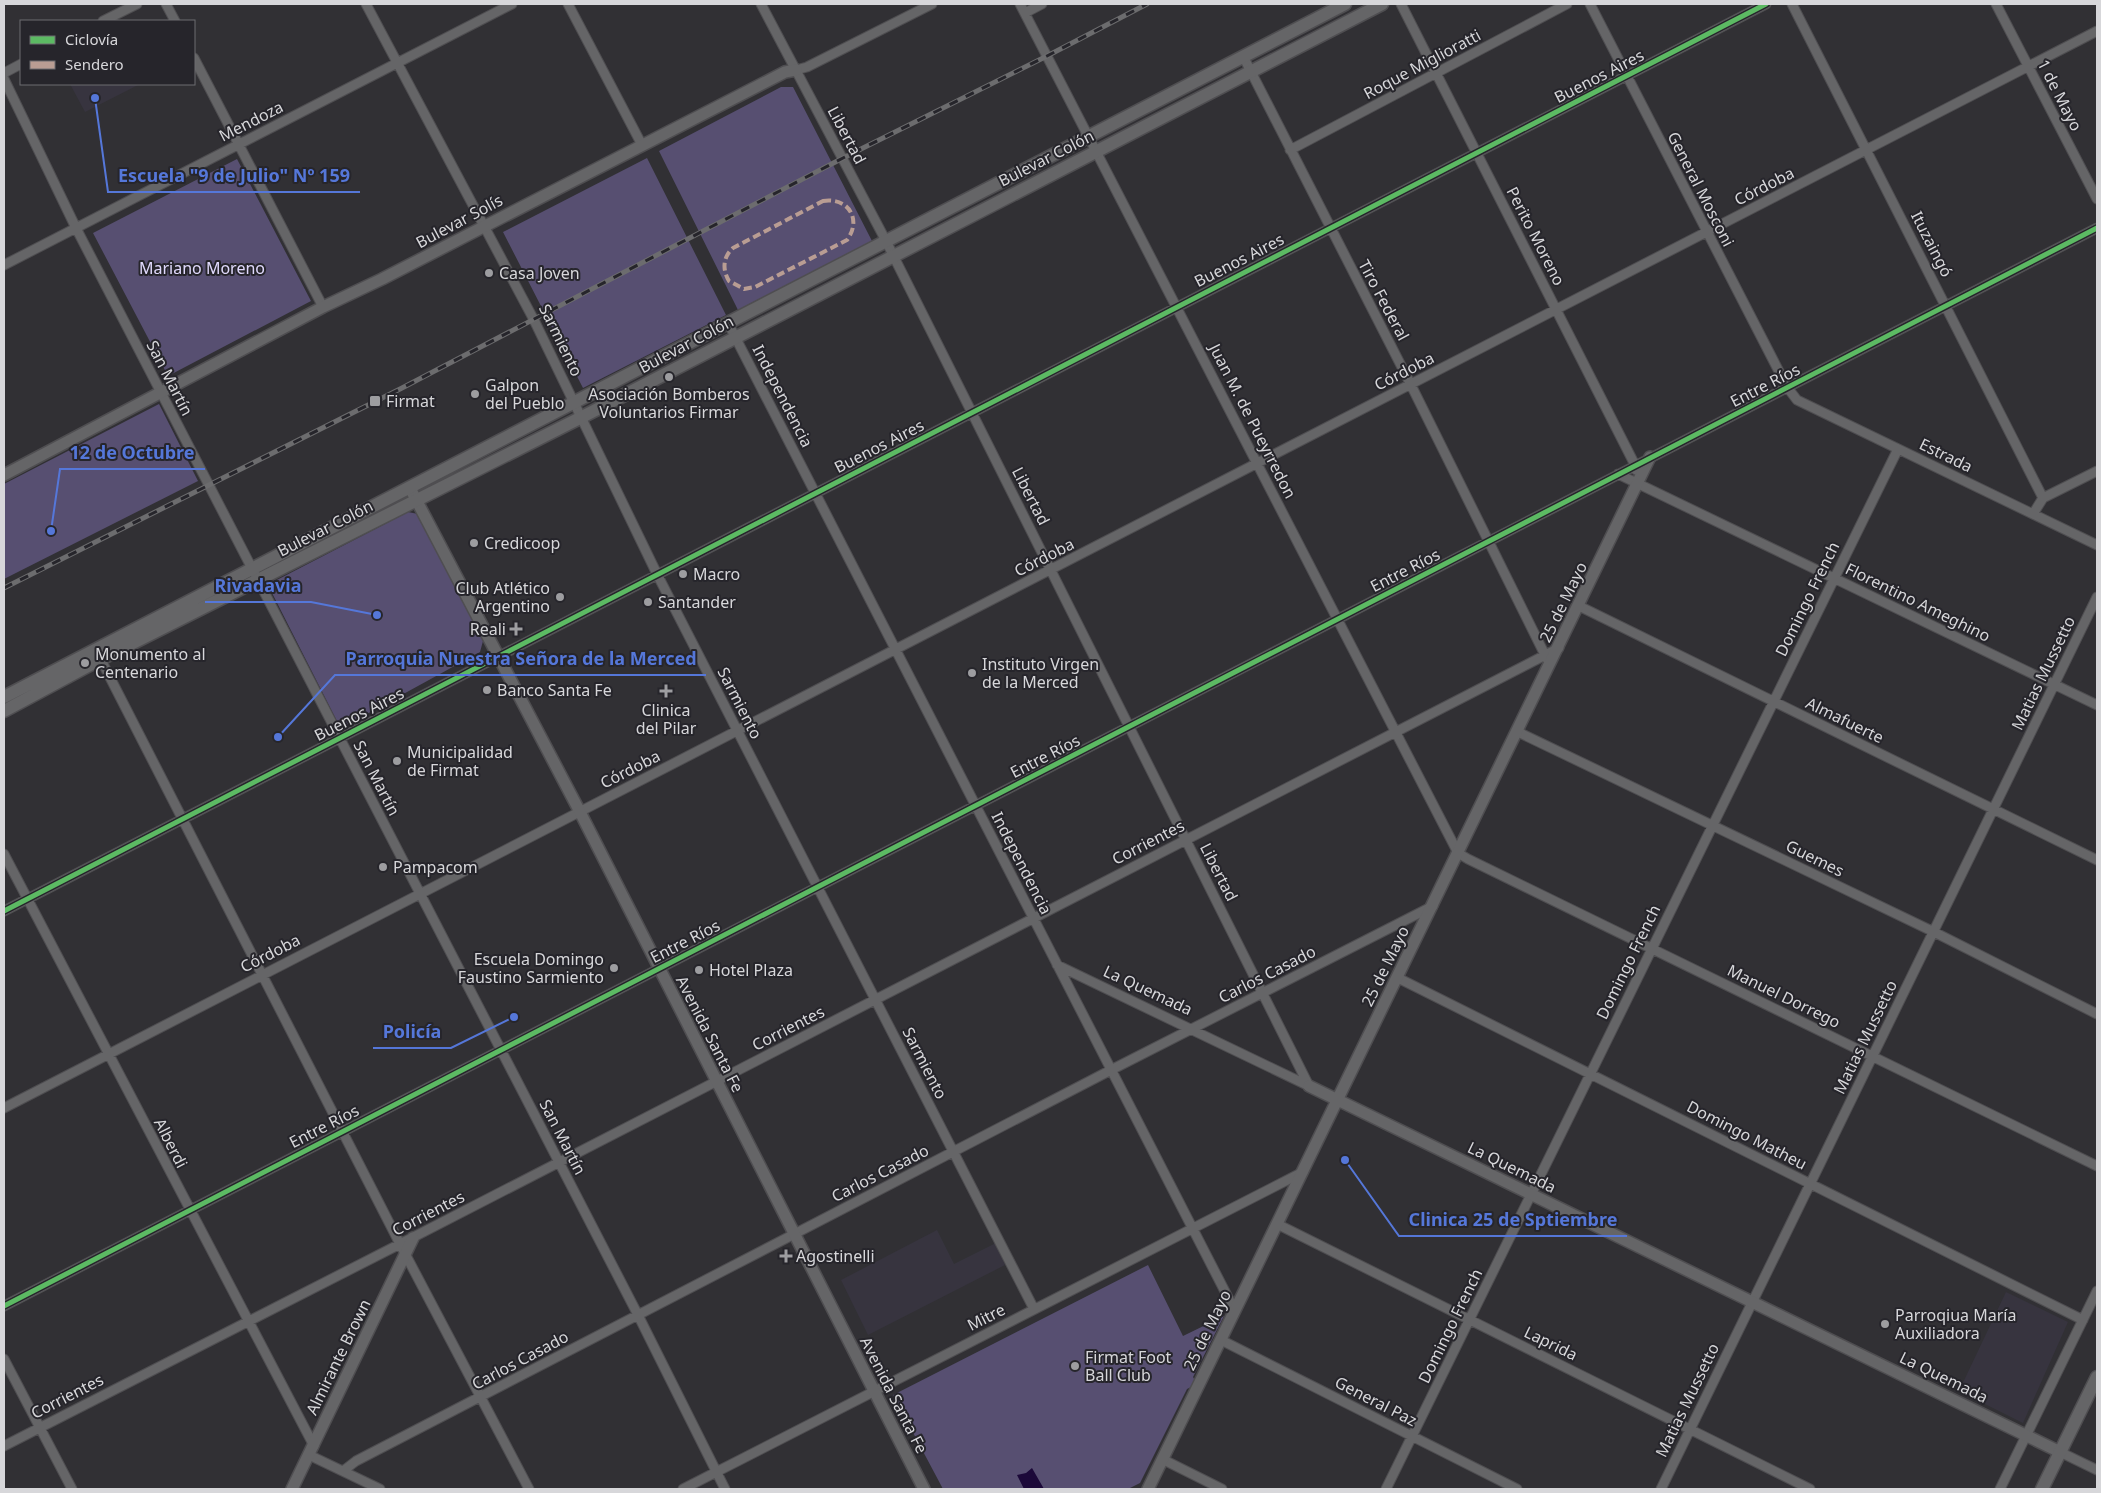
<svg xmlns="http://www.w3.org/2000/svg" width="2101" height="1493" font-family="'Noto Sans',sans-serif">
<rect width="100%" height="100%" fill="#313034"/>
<path fill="#37343f" d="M70 84H140L85 112Z
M937 1230 954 1264 996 1243 1005 1265 868 1335 841 1280Z
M2006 1292 2068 1322 2023 1423 1959 1391Z"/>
<path fill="#574f71" d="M781 87H793L872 241 738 310 659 151Z
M647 158 726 315 583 388 503 232Z
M237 159 311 301 168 376 93 233Z
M159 404 198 481 4 579V484Z
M408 512 418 514 483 641 480 652 345 726 339 725 270 589 273 582Z
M1148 1265 1183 1336 1224 1316 1193 1377 1197 1384 1187 1389 1140 1483 1128 1489H943L893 1395Z"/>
<path fill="#1c0939" d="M1032 1468 1044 1489H1024L1017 1475 1026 1473Z"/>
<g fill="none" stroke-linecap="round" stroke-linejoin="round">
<defs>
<path id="minor" d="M166 4 175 21
M366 4 534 320 657 574 1034 1309
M568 4 642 145
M761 4 886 241 1309 1086
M1020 4 1458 853 1468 859 2097 1166
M1401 4 1635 465 1636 470
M1590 4 1787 387 1797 400 2097 545
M1792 4 2043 498
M1996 4 2097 199
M1025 13 1042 4
M103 21 137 4
M1243 56 1411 385 1547 659
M194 58 323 307
M796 70 807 67 932 4
M4 73 21 64
M4 79 76 228 638 1315 725 1489
M1290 150 1567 4
M4 265 512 4
M728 323 1235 1311
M1618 474 2097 705
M2033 514 2043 498 2097 471
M1579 606 2097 860
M98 654 400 1244 529 1489
M1518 732 1934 932 2097 1014
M4 854 314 1446
M4 911 1766 4
M1057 965 1309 1086
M1398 978 2083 1320
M4 1108 2097 31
M1277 1224 1810 1489
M4 1306 2097 228
M1221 1340 1517 1489
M4 1359 72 1489
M4 1446 400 1244 1559 648
M2060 1452 2097 1470
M309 1455 380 1489
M1162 1459 1222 1489
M343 1471 356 1461 1111 1070 1433 906
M683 1489 1303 1172
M1386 1489 1898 449
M1661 1489 2097 597
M2000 1489 2097 1291"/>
<path id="tertiary" d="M4 475 323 307 382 279 785 72 796 70
M410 488 580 812 924 1489
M1309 1086 2060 1452
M292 1489 413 1238
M1148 1489 1650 457"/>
<path id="secondary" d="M4 697 1345 4
M4 711 101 659 582 417 1382 4
M2042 1489 2097 1377"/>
</defs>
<use href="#minor" stroke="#4f4e51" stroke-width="11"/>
<use href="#tertiary" stroke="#4f4e51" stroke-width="14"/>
<use href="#secondary" stroke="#4f4e51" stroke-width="15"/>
<use href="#minor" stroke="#656567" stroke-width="9"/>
<use href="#tertiary" stroke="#656567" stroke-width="11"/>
<use href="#secondary" stroke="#656567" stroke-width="12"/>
<defs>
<path id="rail" d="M4 588 402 388 843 158 1047 56 1147 4"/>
</defs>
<use href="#rail" stroke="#6c6c6e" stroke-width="5"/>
<use href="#rail" stroke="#26252b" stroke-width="3" stroke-dasharray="9" stroke-linecap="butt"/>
<path stroke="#b99d93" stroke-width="4" stroke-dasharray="8 4" stroke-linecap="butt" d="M823 201C849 197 862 220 847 240L755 287 744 289 729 281C722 269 723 257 733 248Z"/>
<defs>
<path id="cycleway" d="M4 911 1766 4
M4 1306 2097 228"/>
</defs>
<use href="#cycleway" stroke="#26252b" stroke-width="8"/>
<use href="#cycleway" stroke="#5cba63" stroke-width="5"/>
</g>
<g fill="#9d9da0" stroke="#26252b" stroke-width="2">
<circle cx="489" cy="273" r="5"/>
<circle cx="669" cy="377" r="5"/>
<circle cx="475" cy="394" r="5"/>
<rect x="369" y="395" width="12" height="12" rx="2.5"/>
<circle cx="474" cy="543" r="5"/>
<circle cx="683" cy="574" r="5"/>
<circle cx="560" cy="597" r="5"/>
<circle cx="648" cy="602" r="5"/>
<path d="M513.5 621.5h5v5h5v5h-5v5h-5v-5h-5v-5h5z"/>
<circle cx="85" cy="663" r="5"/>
<circle cx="972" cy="673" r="5"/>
<circle cx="487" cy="690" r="5"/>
<path d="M663.5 683.5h5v5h5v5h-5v5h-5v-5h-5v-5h5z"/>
<circle cx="397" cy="761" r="5"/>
<circle cx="383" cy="867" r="5"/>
<circle cx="614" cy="968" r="5"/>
<circle cx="699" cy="970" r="5"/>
<path d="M783.5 1248.5h5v5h5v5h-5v5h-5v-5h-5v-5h5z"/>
<circle cx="1885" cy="1324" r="5"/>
<circle cx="1075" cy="1366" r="5"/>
</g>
<g text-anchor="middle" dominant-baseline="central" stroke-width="4" stroke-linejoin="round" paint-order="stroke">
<g font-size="16" fill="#d7d7da" stroke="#26252b">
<text transform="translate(1422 64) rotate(-28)">Roque Miglioratti</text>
<text transform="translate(1599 76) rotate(-27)">Buenos Aires</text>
<text transform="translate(2060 95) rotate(63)">1 de Mayo</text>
<text transform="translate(251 121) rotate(-27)">Mendoza</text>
<text transform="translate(847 135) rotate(62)">Libertad</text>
<text transform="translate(1046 158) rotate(-27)">Bulevar Colón</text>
<text transform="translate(1764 186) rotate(-27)">Córdoba</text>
<text transform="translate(1701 189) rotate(63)">General Mosconi</text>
<text transform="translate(459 221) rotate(-28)">Bulevar Solís</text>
<text transform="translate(1536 236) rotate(63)">Perito Moreno</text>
<text transform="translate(1932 244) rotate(63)">Ituzaingó</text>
<text transform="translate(1239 260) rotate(-27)">Buenos Aires</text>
<text transform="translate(1384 300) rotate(62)">Tiro Federal</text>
<text transform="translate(561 340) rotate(64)">Sarmiento</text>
<text transform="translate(686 344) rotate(-28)">Bulevar Colón</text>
<text transform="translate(1404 371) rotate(-27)">Córdoba</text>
<text transform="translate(170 378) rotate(63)">San Martín</text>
<text transform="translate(1765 385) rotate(-27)">Entre Ríos</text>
<text transform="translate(783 396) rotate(63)">Independencia</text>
<text transform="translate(1253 421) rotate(63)">Juan M. de Pueyrredon</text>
<text transform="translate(879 446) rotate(-27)">Buenos Aires</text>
<text transform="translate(1946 455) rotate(26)">Estrada</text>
<text transform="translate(1031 496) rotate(63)">Libertad</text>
<text transform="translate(325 528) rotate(-27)">Bulevar Colón</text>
<text transform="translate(1044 557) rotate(-27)">Córdoba</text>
<text transform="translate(1405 570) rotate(-27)">Entre Ríos</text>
<text transform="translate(1807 599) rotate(-64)">Domingo French</text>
<text transform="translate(1563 602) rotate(-64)">25 de Mayo</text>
<text transform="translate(1918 602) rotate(26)">Florentino Ameghino</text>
<text transform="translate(2043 673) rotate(-64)">Matias Mussetto</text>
<text transform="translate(740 703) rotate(63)">Sarmiento</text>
<text transform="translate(359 714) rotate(-27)">Buenos Aires</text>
<text transform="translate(1845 720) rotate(26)">Almafuerte</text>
<text transform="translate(1045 756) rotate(-27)">Entre Ríos</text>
<text transform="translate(630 769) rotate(-27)">Córdoba</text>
<text transform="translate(377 778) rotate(63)">San Martín</text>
<text transform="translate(1148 842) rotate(-27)">Corrientes</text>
<text transform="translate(1815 858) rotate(26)">Guemes</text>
<text transform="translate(1022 863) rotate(63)">Independencia</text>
<text transform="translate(1219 872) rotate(63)">Libertad</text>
<text transform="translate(685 941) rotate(-27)">Entre Ríos</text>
<text transform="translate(270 953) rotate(-27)">Córdoba</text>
<text transform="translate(1628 962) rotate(-64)">Domingo French</text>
<text transform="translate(1385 966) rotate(-64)">25 de Mayo</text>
<text transform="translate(1267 974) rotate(-27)">Carlos Casado</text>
<text transform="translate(1148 990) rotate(25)">La Quemada</text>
<text transform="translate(1784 996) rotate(26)">Manuel Dorrego</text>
<text transform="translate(788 1028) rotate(-27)">Corrientes</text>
<text transform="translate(710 1034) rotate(63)">Avenida Santa Fe</text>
<text transform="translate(1865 1037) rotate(-64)">Matias Mussetto</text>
<text transform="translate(925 1063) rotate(63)">Sarmiento</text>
<text transform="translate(324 1126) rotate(-27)">Entre Ríos</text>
<text transform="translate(1747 1135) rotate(27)">Domingo Matheu</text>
<text transform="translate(563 1137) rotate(63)">San Martín</text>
<text transform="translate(171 1143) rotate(63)">Alberdi</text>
<text transform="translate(1512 1167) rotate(26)">La Quemada</text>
<text transform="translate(880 1173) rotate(-27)">Carlos Casado</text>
<text transform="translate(428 1213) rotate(-27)">Corrientes</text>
<text transform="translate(986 1317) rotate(-27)">Mitre</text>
<text transform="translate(1450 1326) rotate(-64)">Domingo French</text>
<text transform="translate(1207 1330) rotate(-64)">25 de Mayo</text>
<text transform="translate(1551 1343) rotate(26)">Laprida</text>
<text transform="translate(338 1357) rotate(-64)">Almirante Brown</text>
<text transform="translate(520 1360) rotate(-28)">Carlos Casado</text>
<text transform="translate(1944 1377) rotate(26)">La Quemada</text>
<text transform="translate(894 1395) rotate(63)">Avenida Santa Fe</text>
<text transform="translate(67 1396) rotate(-27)">Corrientes</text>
<text transform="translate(1687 1400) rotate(-64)">Matias Mussetto</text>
<text transform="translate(1376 1401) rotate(27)">General Paz</text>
</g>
<g font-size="16" fill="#e0d9fc" stroke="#26252b">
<text x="202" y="268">Mariano Moreno</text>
</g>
<g font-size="16" fill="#d7d7da" stroke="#26252b" text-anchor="start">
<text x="499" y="273">Casa Joven</text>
<text x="485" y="385">Galpon<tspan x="485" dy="18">del Pueblo</tspan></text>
<text x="669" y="394" text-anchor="middle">Asociación Bomberos<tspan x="669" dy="18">Voluntarios Firmar</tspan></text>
<text x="386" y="401">Firmat</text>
<text x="484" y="543">Credicoop</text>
<text x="693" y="574">Macro</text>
<text x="550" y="588" text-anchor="end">Club Atlético<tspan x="550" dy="18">Argentino</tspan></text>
<text x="658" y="602">Santander</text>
<text x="506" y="629" text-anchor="end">Reali</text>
<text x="95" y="654">Monumento al<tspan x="95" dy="18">Centenario</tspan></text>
<text x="982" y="664">Instituto Virgen<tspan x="982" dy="18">de la Merced</tspan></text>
<text x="497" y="690">Banco Santa Fe</text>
<text x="666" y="710" text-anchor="middle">Clinica<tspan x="666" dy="18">del Pilar</tspan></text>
<text x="407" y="752">Municipalidad<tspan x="407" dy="18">de Firmat</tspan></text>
<text x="393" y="867">Pampacom</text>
<text x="604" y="959" text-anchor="end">Escuela Domingo<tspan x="604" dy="18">Faustino Sarmiento</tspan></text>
<text x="709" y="970">Hotel Plaza</text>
<text x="796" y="1256">Agostinelli</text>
<text x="1895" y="1315">Parroqiua María<tspan x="1895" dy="18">Auxiliadora</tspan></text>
<text x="1085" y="1357">Firmat Foot<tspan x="1085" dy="18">Ball Club</tspan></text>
</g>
</g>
<path fill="none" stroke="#5577d9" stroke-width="2" d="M95 98L108 192H360M51 531L60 469H205M377 615L311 602H205M278 737L335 675H706M514 1017L451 1048H373M1345 1160L1399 1236H1627"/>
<g fill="#5577d9" stroke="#26252b" stroke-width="2">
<circle cx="95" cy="98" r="5"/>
<circle cx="51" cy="531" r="5"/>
<circle cx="377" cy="615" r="5"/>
<circle cx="278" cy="737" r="5"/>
<circle cx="514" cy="1017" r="5"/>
<circle cx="1345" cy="1160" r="5"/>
</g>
<g font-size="18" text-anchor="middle" font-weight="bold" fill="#5577d9" stroke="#26252b" stroke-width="4" stroke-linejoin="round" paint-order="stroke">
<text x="234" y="182">Escuela "9 de Julio" Nº 159</text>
<text x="132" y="459">12 de Octubre</text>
<text x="258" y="592">Rivadavia</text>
<text x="521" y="665">Parroquia Nuestra Señora de la Merced</text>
<text x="412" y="1038">Policía</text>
<text x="1513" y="1226">Clinica 25 de Sptiembre</text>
</g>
<rect width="2101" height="1493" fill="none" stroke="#d7d7da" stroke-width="10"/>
<rect x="20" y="20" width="175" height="65" fill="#26252b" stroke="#6d6c71"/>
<rect x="30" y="36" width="25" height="8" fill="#5cba63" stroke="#6d6c71"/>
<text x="65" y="45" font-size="15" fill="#d7d7da">Ciclovía</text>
<rect x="30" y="61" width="25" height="8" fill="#b99d93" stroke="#6d6c71"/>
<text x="65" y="70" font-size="15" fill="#d7d7da">Sendero</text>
</svg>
